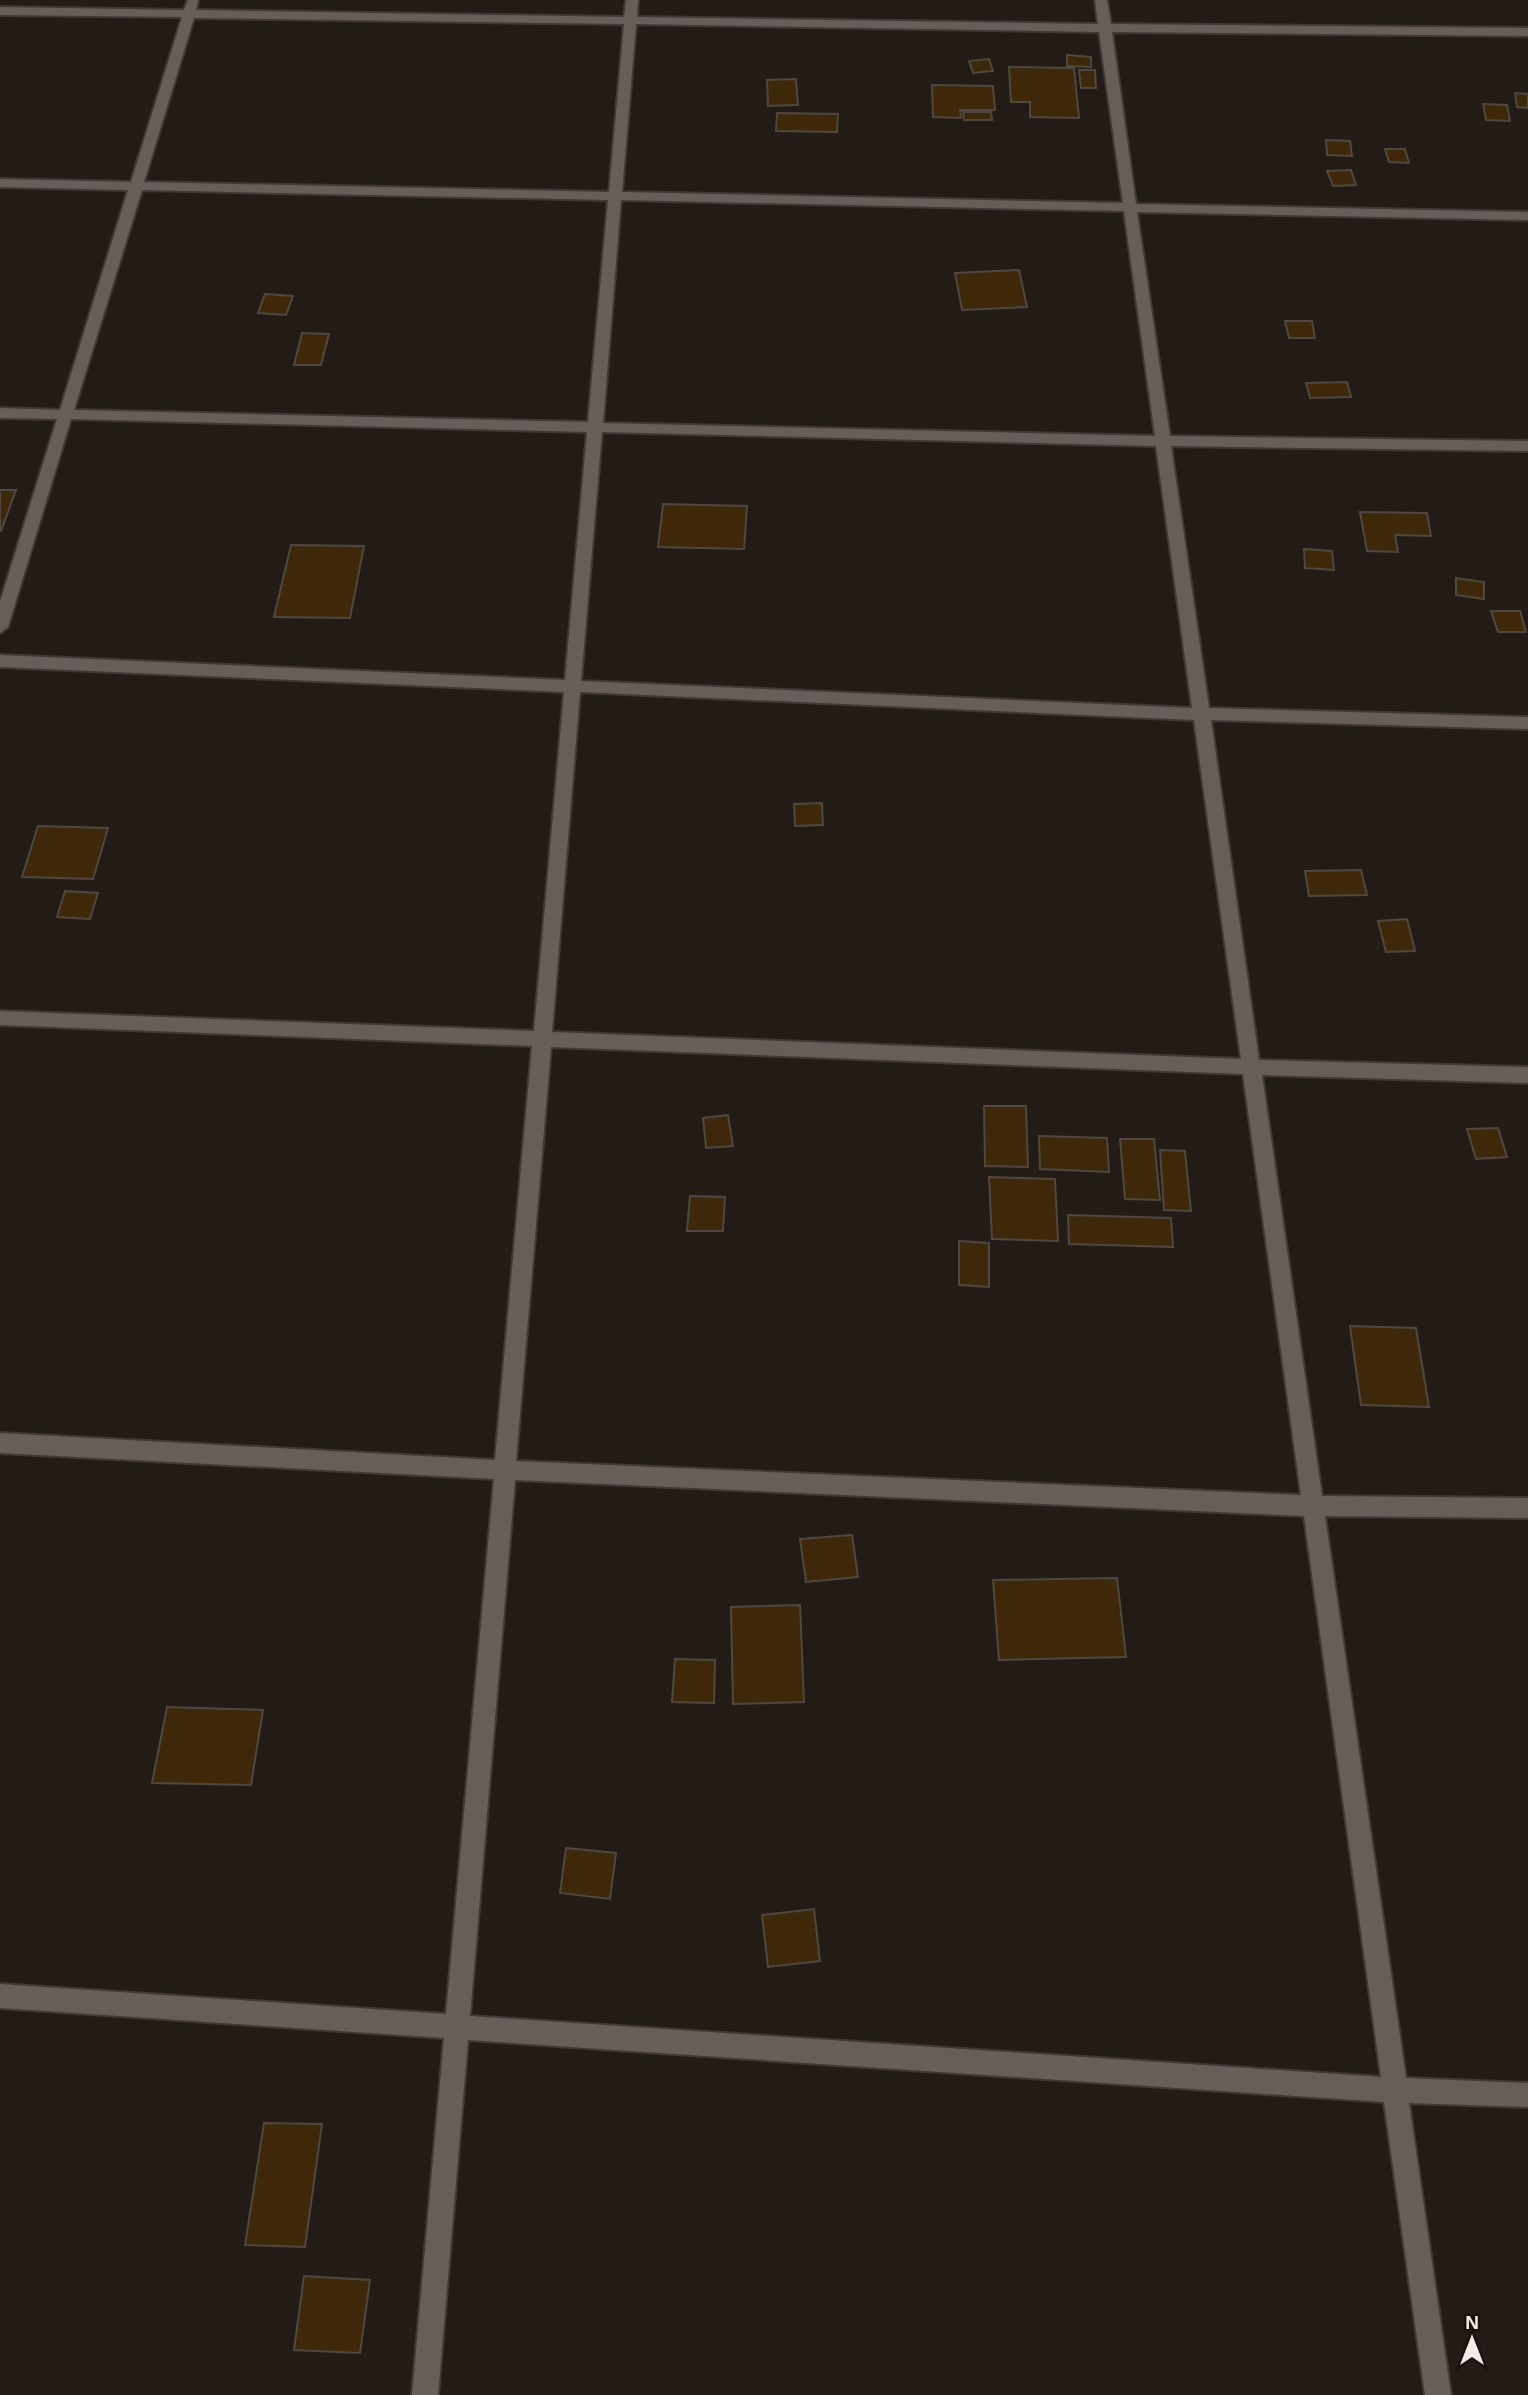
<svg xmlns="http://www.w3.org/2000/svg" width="1528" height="2395" font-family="Helvetica,sans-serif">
<rect width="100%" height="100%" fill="#231b16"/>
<path fill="#3e2809" stroke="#4e4840" stroke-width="2" d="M1067 55 1091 57V67L1067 66Z
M989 59 993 71 973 73 969 61Z
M1009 67 1074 68 1079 118 1030 117V102H1011Z
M1079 70H1095L1096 88H1081Z
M796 79 798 105 768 106 767 80Z
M932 85 993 86 995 110H960L961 118 933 117Z
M1515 93 1528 94V108L1517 107Z
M1483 104 1507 105 1510 121 1486 120Z
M963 112H991L992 120H964Z
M777 113 838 114 837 132 776 131Z
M1326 140 1350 141 1352 156 1327 155Z
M1385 149H1405L1409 163 1389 162Z
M1351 170 1356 185 1333 186 1327 171Z
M1019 270 1027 307 962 310 955 273Z
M265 294 293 296 286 315 258 313Z
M1285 321H1312L1315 338H1289Z
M302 333 329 334 321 365H294Z
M1347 382 1351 397 1310 398 1306 383Z
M0 490H16L1 531H0Z
M663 504 747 506 744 549 658 547Z
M1360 512 1427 513 1431 536 1395 535 1398 552 1367 551Z
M291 545 364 546 350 618 274 617Z
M1304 549 1332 551 1334 570 1305 568Z
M1456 578 1484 582V599L1456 595Z
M1491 611H1520L1526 632H1498Z
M822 803 823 825 795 826 794 804Z
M38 826 108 828 93 879 22 877Z
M1361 870 1367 895 1309 896 1305 871Z
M65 891 98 893 90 919 57 917Z
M1407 919 1415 951 1386 952 1378 921Z
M984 1106H1026L1028 1167 985 1166Z
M728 1115 733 1146 706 1148 703 1118Z
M1498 1128 1507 1157 1476 1159 1467 1129Z
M1039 1136 1107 1138 1109 1172 1040 1169Z
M1120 1139H1154L1160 1200 1125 1199Z
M1160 1150 1185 1151 1191 1211 1164 1210Z
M989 1177 1055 1179 1058 1241 992 1239Z
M690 1196 725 1197 723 1231H687Z
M1068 1215 1171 1218 1173 1247 1069 1244Z
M959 1241 989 1243V1287L959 1285Z
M1350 1326 1416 1328 1429 1407 1361 1405Z
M852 1535 858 1577 806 1582 800 1539Z
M1117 1578 1126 1657 999 1660 993 1580Z
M800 1605 804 1702 733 1704 731 1607Z
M675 1659 715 1660 714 1703 672 1702Z
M167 1707 263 1710 251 1785 152 1783Z
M566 1848 616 1853 610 1899 560 1893Z
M814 1909 820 1961 768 1967 762 1915Z
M264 2123 322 2124 305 2247 245 2245Z
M304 2276 370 2280 360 2353 294 2350Z"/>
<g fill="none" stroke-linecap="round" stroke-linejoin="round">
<defs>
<path id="minor" d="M188 0H198L196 10 624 17 626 0H638L637 17 1098 24 1095 0H1107L1111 24 1528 28V36L1112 32 1136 204 1528 212V220L1137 212 1170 436 1528 441V451L1171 446 1209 708 1528 717V729L1211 720 1259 1060 1528 1067V1083L1262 1075 1322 1496 1528 1498V1518L1325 1516 1406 2078 1528 2083V2107L1409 2103 1451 2395H1425L1384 2102 468 2040 438 2395H412L444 2038 0 2008V1984L446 2014 494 1479 0 1453V1433L495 1460 532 1046 0 1025V1011L534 1031 564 692 0 667V655L565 680 587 432 71 419 8 627 0 633V602L57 419 0 418V408L60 410 128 190 0 187V179L131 182 182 17 0 15V7L184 10ZM194 18 624 24 609 192 144 182ZM636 24 1099 32 1123 203 622 192ZM142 190 608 200 588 422 74 410ZM621 200 1124 211 1155 436 603 423ZM602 432 1156 446 1192 708 581 681ZM580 692 1194 720 1241 1059 552 1032ZM551 1047 1243 1074 1301 1495 516 1461ZM515 1480 1304 1516 1381 2077 470 2016Z"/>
</defs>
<use href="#minor" stroke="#3f3936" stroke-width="4"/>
<use href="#minor" fill="#685e59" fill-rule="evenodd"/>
</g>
<g transform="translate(1472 2339)" stroke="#19120d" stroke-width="5" paint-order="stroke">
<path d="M0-5L12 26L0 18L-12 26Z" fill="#f2ece9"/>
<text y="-10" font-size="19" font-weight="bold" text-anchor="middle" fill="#f2ece9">N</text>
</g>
</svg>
